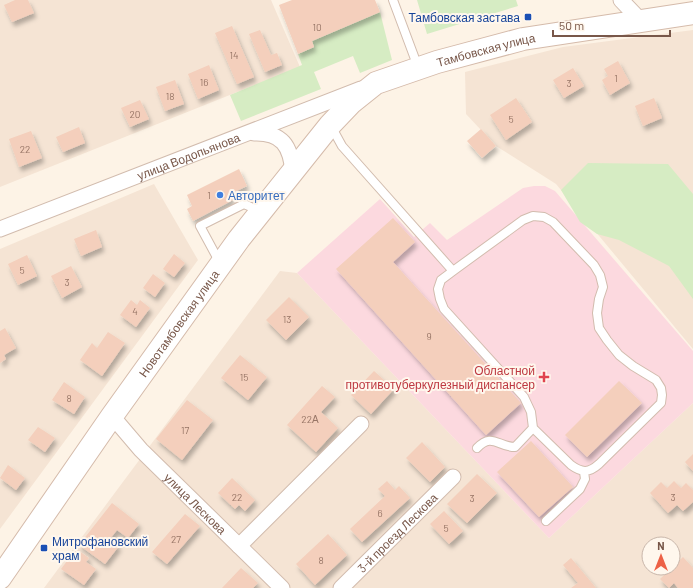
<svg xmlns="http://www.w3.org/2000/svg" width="693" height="588" font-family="Barlow,sans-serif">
<defs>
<filter id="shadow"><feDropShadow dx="2.5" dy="4.5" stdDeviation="2" flood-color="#0004"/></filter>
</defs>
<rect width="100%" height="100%" fill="#fdf3e6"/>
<path fill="#f5e4d4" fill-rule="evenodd" d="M0 0H271L300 67 0 187Z
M693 30V349L556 184 496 146 466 114 465 72 563 47Z
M154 184 198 260 0 529V249Z
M280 271 297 273 549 538 693 403V588H44ZM649 544H673V568H649Z"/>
<path fill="#fcd9df" d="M534 186H545L555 191 693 351V403L549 538 297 273 380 199 414 237 430 223 447 240 523 188Z"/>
<path fill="#d6ecc3" d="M417 0H516L518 6 427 34Z
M380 12 392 60 360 73 353 56 314 72 321 89 241 121 230 95 302 65 298 54 314 47 312 41Z
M588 163 668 164 693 194V299L669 266 619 240 597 234 580 222 561 190Z"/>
<path fill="#f4cfbc" filter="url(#shadow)" d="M15 0H28L34 13 12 22 4 5Z
M292 0H375L380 12 312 41 314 47 298 54 279 5Z
M232 26 254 77 237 84 215 33Z
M260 30 271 55 277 53 282 65 265 72 249 34Z
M618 61 630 83 610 95 602 80 608 76 604 69Z
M209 65 219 90 198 99 188 74Z
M573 68 584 86 564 98 553 80Z
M175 80 184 104 165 111 156 87Z
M516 98 532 122 506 140 490 115Z
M654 98 662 118 643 126 635 106Z
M140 100 149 119 130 127 121 108Z
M79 127 85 143 63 152 56 137Z
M481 129 496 146 482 158 467 141Z
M31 131 42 158 19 167 9 139Z
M239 169 247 186 230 194 233 200 193 221 187 209 192 206 187 195Z
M393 218 415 242 393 262 521 403 486 435 336 269Z
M96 230 102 247 81 256 74 239Z
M174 254 185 263 174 277 163 269Z
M27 255 37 276 18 285 8 264Z
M71 266 82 287 62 298 51 276Z
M153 274 165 283 155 297 143 288Z
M289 297 309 317 286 340 266 320Z
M131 300 137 305 140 300 150 308 136 327 120 315Z
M5 328 16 348 4 355 6 359 0 363V331Z
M108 332 125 343 102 376 80 360 92 343 97 348Z
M240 355 267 377 248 400 221 378Z
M374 371 394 389 371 414 351 395Z
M619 381 642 403 587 457 565 435Z
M64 382 85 397 74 414 52 400Z
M322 386 335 397 321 412 338 428 316 452 287 425Z
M187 400 213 420 182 460 156 439Z
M38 427 55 438 45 452 28 440Z
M531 441 573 487 539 517 497 472Z
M422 442 445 467 430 482 406 458Z
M693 454V471L685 462Z
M8 465 25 478 16 490 0 478Z
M477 474 497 493 467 523 447 504Z
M232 478 255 500 245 511 239 505 235 509 218 493Z
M387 481 395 490 399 486 410 498 362 542 350 529 385 496 378 489Z
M674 481 681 488 686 483 693 490V502L683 511 677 505 668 513 650 493 661 482 667 488Z
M112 503 139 524 128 538 117 530 110 539 119 546 105 564 79 545Z
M444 511 463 531 449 544 430 524Z
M185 514 200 526 167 564 152 552Z
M328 534 347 555 315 585 296 564Z
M76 549 89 558 86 562 96 569 84 585 61 569Z
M683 557 693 568V588H678L674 583 669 588 660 579Z
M571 558 596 588H571L578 583 563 565Z
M241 568 258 583 253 588H222Z"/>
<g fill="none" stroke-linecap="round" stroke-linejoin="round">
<defs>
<path id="lane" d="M393 0 418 67
M331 126 342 146 453 271
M533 216 544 217 553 222 594 265 600 275 603 287 599 299 597 313 599 328 607 340 619 355 633 366 656 380 661 388 662 395 661 403 599 464C589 473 582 473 571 465L533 428 531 412 524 397 444 309 440 299 438 289 441 280 453 271 523 220Z
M220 263 200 226 244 204 260 211
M477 448C492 432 498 447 515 447L533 428
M546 521 580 489 585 479 584 472"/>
<g id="street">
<path d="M621 0 641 21"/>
<path d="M254 133C282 132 291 146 293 173"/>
<path id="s1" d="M0 229 361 89"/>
<path id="s2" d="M112 416 141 450 282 588"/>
<path d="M239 546 361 424"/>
<path id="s3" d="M341 588 453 477"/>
</g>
<g id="secondary">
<path id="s4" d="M0 578 112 416 239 239 330 125 351 103 376 83 437 62 523 39 693 13"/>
</g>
</defs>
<use href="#lane" stroke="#d2bcae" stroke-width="10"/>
<use href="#street" stroke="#d2bcae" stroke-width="17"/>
<use href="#secondary" stroke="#d5bbab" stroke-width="24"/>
<use href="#lane" stroke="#fff" stroke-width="8"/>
<use href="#street" stroke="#fff" stroke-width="15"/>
<use href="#secondary" stroke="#fff" stroke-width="22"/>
</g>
<g fill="#1a4fb4" stroke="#fff7ed" stroke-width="1.5">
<rect x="524" y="13" width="8" height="8" rx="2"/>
<rect x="40" y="544" width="8" height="8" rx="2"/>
</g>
<circle fill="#3f7fe0" stroke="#fff7ed" stroke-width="1.5" cx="220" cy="195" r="4"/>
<path fill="#e0444e" stroke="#fff7ed" stroke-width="1.5" d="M542 371h4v4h4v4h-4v4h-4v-4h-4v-4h4z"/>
<g text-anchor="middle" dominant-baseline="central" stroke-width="4" stroke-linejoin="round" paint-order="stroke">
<g font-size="10" fill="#977566">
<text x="317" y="27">10</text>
<text x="234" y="55">14</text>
<text x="616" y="78">1</text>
<text x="204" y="82">16</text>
<text x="569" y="83">3</text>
<text x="170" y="96">18</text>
<text x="135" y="114">20</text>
<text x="511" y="119">5</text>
<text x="25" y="149">22</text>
<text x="209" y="195">1</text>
<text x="22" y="270">5</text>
<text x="67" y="282">3</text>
<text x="135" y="311">4</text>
<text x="287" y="319">13</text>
<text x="429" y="336">9</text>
<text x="244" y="377">15</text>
<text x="69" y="398">8</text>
<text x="310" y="419">22А</text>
<text x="185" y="430">17</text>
<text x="237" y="497">22</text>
<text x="673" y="497">3</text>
<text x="472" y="498">3</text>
<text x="380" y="513">6</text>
<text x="446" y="528">5</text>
<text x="176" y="539">27</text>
<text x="321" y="560">8</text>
</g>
<g font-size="12" fill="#164399" stroke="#fff7ed" text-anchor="end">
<text x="520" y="17">Тамбовская застава</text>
<text x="52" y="541" text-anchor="start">Митрофановский<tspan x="52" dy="14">храм</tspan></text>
</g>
<g font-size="12" fill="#785749" stroke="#fff7ed">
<text stroke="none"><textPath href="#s4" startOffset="738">Тамбовская улица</textPath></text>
<text stroke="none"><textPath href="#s1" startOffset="202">улица Водопьянова</textPath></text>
<text stroke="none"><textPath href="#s4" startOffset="311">Новотамбовская улица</textPath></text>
<text stroke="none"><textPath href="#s2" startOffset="121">улица Лескова</textPath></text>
<text stroke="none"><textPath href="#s3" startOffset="79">3-й проезд Лескова</textPath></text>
</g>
<g font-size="12" fill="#366cbe" stroke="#fff7ed" text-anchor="start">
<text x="228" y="195">Авторитет</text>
</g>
<g font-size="12" fill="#be3a42" stroke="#fff7ed" text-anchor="end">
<text x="535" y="370">Областной<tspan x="535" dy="14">противотуберкулезный диспансер</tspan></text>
</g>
</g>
<g transform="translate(661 556)"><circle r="19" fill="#fff7ed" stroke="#c9b7ab"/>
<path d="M0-3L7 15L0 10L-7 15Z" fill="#ed6146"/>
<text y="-6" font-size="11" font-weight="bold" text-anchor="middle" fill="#785749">N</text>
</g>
<path d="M553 30v6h117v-6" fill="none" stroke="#785749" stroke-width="2"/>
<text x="559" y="30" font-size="12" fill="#785749" stroke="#fff7ed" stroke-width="3" paint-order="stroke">50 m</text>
</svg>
